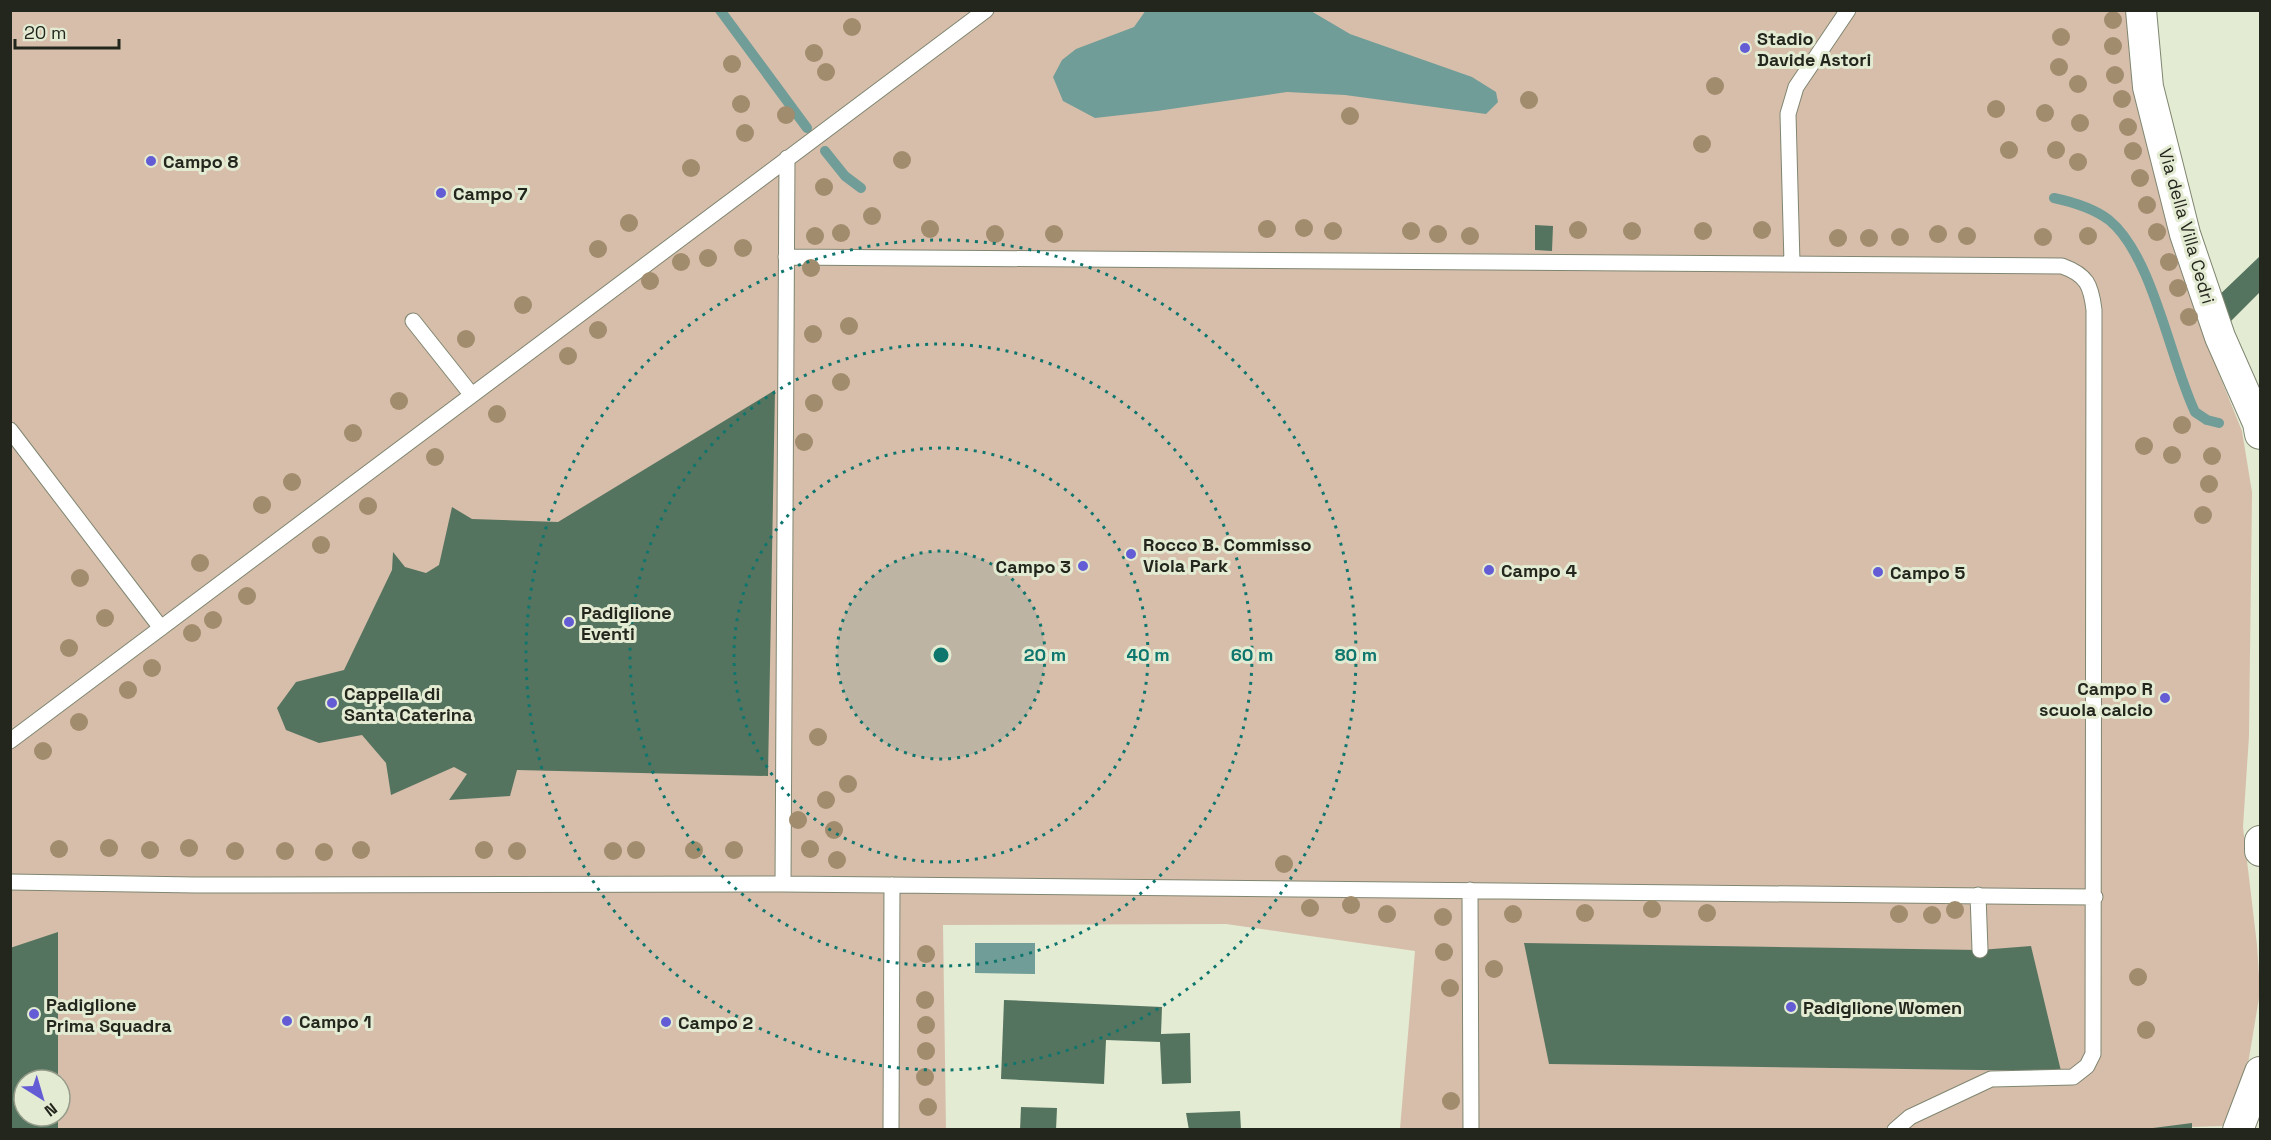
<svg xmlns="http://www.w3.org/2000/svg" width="2271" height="1140" font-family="'Space Grotesk',sans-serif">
<rect width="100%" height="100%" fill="#e3ebd3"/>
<path fill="#d7beab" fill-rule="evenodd" d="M10 11H2134L2139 112 2152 166 2171 241 2213 359 2242 431 2252 492 2249 736 2243 827 2257 945 2260 992 2248 1064 2226 1126 2080 1130 1400 1129 1415 951 1226 924 943 925 946 1129H11ZM24 1080H60V1116H24Z"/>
<path fill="#709d97" d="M1146 10 1311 11 1350 34 1472 77 1496 92 1498 102 1486 114 1345 95 1287 92 1157 111 1095 118 1063 101 1053 77 1062 60 1076 49 1134 27Z
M975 943H1035V974L975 973Z"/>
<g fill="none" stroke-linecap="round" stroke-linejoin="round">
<path stroke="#709d97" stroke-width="10" d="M720 10 807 128
M825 151 845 176 861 188
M2054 198C2073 202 2093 208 2109 220 2153 256 2170 360 2195 412L2207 420 2219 423"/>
</g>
<path fill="#55745f" d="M1535 225 1553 226 1552 251 1535 250Z
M2260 256V292L2226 326 2213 301Z
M775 390 768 776 517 770 510 796 449 800 467 774 454 767 391 795 386 763 362 735 319 743 286 730 277 708 296 682 344 670 392 570 393 552 405 567 426 573 439 565 452 507 472 519 558 522Z
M58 932V1080H24V1116H58V1130H10V948Z
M1524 943 1980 950 2031 946 2061 1071 1549 1064Z
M1004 1000 1162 1007 1161 1034 1190 1033 1191 1083 1162 1084 1160 1042 1106 1040 1104 1084 1001 1079Z
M1021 1107 1057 1108 1056 1130H1020Z
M1240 1111 1241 1130H1189L1186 1113Z
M2192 1123V1130H2153V1128Z"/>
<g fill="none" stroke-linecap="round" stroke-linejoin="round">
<defs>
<path id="lane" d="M786 257 2062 266C2087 275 2091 285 2094 310L2093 1054 2087 1066 2073 1077 1991 1079 1910 1117 1895 1130
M1792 263 1788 114 1796 87 1848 10
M413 321 471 394
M10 430 161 628
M10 741 986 10
M10 882 195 885 783 884 787 158
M783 884 2095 897
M1470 890 1471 1130
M1978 895 1980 950
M891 1130 892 885"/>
<path id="street" d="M2141 10 2148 87 2185 234 2220 337 2258 423 2260 434
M2260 841V851
M2238 1130 2260 1072"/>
</defs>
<use href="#lane" stroke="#7f8670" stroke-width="17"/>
<use href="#street" stroke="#7f8670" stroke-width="32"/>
<use href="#lane" stroke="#fff" stroke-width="15"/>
<use href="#street" stroke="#fff" stroke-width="30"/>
</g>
<g fill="#a18c6d">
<circle cx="2113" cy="20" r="9"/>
<circle cx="852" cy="27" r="9"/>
<circle cx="2061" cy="37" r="9"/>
<circle cx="2113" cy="46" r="9"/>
<circle cx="814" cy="53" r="9"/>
<circle cx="732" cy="64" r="9"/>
<circle cx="2059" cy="67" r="9"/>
<circle cx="826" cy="72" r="9"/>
<circle cx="2115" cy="75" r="9"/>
<circle cx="2078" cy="84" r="9"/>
<circle cx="1715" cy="86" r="9"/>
<circle cx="2122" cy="99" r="9"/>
<circle cx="1529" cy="100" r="9"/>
<circle cx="741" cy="104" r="9"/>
<circle cx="1996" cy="109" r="9"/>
<circle cx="2045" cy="113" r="9"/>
<circle cx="786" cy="115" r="9"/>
<circle cx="1350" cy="116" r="9"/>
<circle cx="2080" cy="123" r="9"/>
<circle cx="2128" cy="127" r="9"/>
<circle cx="745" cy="133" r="9"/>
<circle cx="1702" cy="144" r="9"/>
<circle cx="2009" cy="150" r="9"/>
<circle cx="2056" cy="150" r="9"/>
<circle cx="2133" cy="151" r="9"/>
<circle cx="902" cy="160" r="9"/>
<circle cx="2078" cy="162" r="9"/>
<circle cx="691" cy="168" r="9"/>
<circle cx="2140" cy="178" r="9"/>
<circle cx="824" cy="187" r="9"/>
<circle cx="2147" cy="205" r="9"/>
<circle cx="872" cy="216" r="9"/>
<circle cx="629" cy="223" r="9"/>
<circle cx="1304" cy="228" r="9"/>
<circle cx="930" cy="229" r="9"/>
<circle cx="1267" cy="229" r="9"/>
<circle cx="1578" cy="230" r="9"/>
<circle cx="1762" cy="230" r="9"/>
<circle cx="1333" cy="231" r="9"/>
<circle cx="1411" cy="231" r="9"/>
<circle cx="1632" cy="231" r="9"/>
<circle cx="1703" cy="231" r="9"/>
<circle cx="2157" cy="232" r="9"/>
<circle cx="841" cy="233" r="9"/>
<circle cx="995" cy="234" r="9"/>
<circle cx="1054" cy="234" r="9"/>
<circle cx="1438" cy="234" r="9"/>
<circle cx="1938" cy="234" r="9"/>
<circle cx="815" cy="236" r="9"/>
<circle cx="1470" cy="236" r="9"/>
<circle cx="1967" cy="236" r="9"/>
<circle cx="2088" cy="236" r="9"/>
<circle cx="1900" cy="237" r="9"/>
<circle cx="2043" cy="237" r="9"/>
<circle cx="1838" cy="238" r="9"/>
<circle cx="1869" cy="238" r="9"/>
<circle cx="743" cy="248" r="9"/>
<circle cx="598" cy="249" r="9"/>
<circle cx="708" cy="258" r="9"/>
<circle cx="681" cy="262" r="9"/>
<circle cx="2169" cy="262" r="9"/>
<circle cx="811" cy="268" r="9"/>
<circle cx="650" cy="281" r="9"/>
<circle cx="2178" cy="288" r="9"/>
<circle cx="523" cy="305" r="9"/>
<circle cx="2189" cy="317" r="9"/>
<circle cx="849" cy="326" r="9"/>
<circle cx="598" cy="330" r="9"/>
<circle cx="813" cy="334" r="9"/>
<circle cx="466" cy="339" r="9"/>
<circle cx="568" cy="356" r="9"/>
<circle cx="841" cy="382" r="9"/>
<circle cx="399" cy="401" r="9"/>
<circle cx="814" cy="403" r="9"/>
<circle cx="497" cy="414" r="9"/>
<circle cx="2182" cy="425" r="9"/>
<circle cx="353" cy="433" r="9"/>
<circle cx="804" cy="442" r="9"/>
<circle cx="2144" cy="446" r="9"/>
<circle cx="2172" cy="455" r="9"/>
<circle cx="2212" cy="456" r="9"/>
<circle cx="435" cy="457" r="9"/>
<circle cx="292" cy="482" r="9"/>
<circle cx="2209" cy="484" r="9"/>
<circle cx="262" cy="505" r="9"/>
<circle cx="368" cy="506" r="9"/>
<circle cx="2203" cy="515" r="9"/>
<circle cx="321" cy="545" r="9"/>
<circle cx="200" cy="563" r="9"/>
<circle cx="80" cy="578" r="9"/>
<circle cx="247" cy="596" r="9"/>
<circle cx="105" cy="618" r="9"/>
<circle cx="213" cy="620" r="9"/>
<circle cx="192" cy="633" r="9"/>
<circle cx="69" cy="648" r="9"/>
<circle cx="152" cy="668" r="9"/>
<circle cx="128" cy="690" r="9"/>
<circle cx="79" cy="722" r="9"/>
<circle cx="818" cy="737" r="9"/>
<circle cx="43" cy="751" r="9"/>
<circle cx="848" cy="784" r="9"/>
<circle cx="826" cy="800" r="9"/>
<circle cx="798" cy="820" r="9"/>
<circle cx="834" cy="830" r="9"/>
<circle cx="109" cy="848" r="9"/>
<circle cx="189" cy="848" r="9"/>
<circle cx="59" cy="849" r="9"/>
<circle cx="810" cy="849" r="9"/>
<circle cx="150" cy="850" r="9"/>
<circle cx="361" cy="850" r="9"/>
<circle cx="484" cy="850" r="9"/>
<circle cx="636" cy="850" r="9"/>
<circle cx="694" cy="850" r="9"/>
<circle cx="734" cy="850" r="9"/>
<circle cx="235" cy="851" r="9"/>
<circle cx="285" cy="851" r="9"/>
<circle cx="517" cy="851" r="9"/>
<circle cx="613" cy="851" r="9"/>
<circle cx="324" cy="852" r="9"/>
<circle cx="837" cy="860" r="9"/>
<circle cx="1284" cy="864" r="9"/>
<circle cx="1351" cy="905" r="9"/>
<circle cx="1310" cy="908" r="9"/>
<circle cx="1652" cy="909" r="9"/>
<circle cx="1955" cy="910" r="9"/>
<circle cx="1585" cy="913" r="9"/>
<circle cx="1707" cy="913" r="9"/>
<circle cx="1387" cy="914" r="9"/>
<circle cx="1513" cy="914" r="9"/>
<circle cx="1899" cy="914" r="9"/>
<circle cx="1932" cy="915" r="9"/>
<circle cx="1443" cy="917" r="9"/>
<circle cx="1444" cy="952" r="9"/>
<circle cx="926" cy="954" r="9"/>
<circle cx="1494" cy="969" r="9"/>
<circle cx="2138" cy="977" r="9"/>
<circle cx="1450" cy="988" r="9"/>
<circle cx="925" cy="1000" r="9"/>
<circle cx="926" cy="1025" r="9"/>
<circle cx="2146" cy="1030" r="9"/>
<circle cx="926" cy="1051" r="9"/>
<circle cx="925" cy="1077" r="9"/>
<circle cx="1451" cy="1101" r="9"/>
<circle cx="928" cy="1107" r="9"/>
</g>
<circle cx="941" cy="655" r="104" fill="#0f766e" fill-opacity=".12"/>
<g fill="none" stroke="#0f766e" stroke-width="3" stroke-dasharray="3 6">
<circle cx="941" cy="655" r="104"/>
<circle cx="941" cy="655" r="207"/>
<circle cx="941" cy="655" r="311"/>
<circle cx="941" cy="655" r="415"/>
</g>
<g fill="#645cd5" stroke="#e3ebd3" stroke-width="2">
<circle cx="1745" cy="48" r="6"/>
<circle cx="151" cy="161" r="6"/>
<circle cx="441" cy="193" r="6"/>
<circle cx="1131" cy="554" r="6"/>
<circle cx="1083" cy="566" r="6"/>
<circle cx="1489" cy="570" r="6"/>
<circle cx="1878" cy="572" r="6"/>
<circle cx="569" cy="622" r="6"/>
<circle cx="2165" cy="698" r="6"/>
<circle cx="332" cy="703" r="6"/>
<circle cx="1791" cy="1007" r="6"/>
<circle cx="34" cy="1014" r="6"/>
<circle cx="287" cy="1021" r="6"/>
<circle cx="666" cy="1022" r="6"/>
</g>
<g text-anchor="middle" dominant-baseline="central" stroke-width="6" stroke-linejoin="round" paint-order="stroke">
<g font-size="18" font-weight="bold" fill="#23261d" stroke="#e3ebd3" text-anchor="start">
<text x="1757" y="38">Stadio<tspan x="1757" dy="21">Davide Astori</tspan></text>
<text x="163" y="161">Campo 8</text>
<text x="453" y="193">Campo 7</text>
<text x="1143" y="544">Rocco B. Commisso<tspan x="1143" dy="21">Viola Park</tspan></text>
<text x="1071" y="566" text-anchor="end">Campo 3</text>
<text x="1501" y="570">Campo 4</text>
<text x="1890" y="572">Campo 5</text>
<text x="581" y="612">Padiglione<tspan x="581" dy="21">Eventi</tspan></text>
<text x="2153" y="688" text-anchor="end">Campo R<tspan x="2153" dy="21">scuola calcio</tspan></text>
<text x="344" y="693">Cappella di<tspan x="344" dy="21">Santa Caterina</tspan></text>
<text x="46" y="1004">Padiglione<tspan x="46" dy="21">Prima Squadra</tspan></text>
<text x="1803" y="1007">Padiglione Women</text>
<text x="299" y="1021">Campo 1</text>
<text x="678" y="1022">Campo 2</text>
</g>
<g font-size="18" fill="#23261d" stroke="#e3ebd3">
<text transform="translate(2187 226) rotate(74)">Via della Villa Cedri</text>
</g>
</g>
<circle cx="941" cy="655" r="9" fill="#0f766e" stroke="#e3ebd3" stroke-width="3"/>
<g font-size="18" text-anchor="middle" font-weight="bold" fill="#0f766e" stroke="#e3ebd3" stroke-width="6" stroke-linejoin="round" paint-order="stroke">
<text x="1045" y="661">20 m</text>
<text x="1148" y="661">40 m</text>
<text x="1252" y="661">60 m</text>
<text x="1356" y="661">80 m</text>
</g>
<rect width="2271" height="1140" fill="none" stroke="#23261d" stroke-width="24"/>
<g transform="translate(42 1098) rotate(143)"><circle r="28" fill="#e3ebd3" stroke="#969c8a" stroke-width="1.5"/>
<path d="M0-4.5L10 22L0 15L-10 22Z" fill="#645cd5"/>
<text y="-9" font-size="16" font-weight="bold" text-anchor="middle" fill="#23261d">N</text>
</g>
<path d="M15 39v9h104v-9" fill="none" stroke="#23261d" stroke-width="3"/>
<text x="24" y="39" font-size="18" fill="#23261d" stroke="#e3ebd3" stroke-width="4.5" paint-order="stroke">20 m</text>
</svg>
